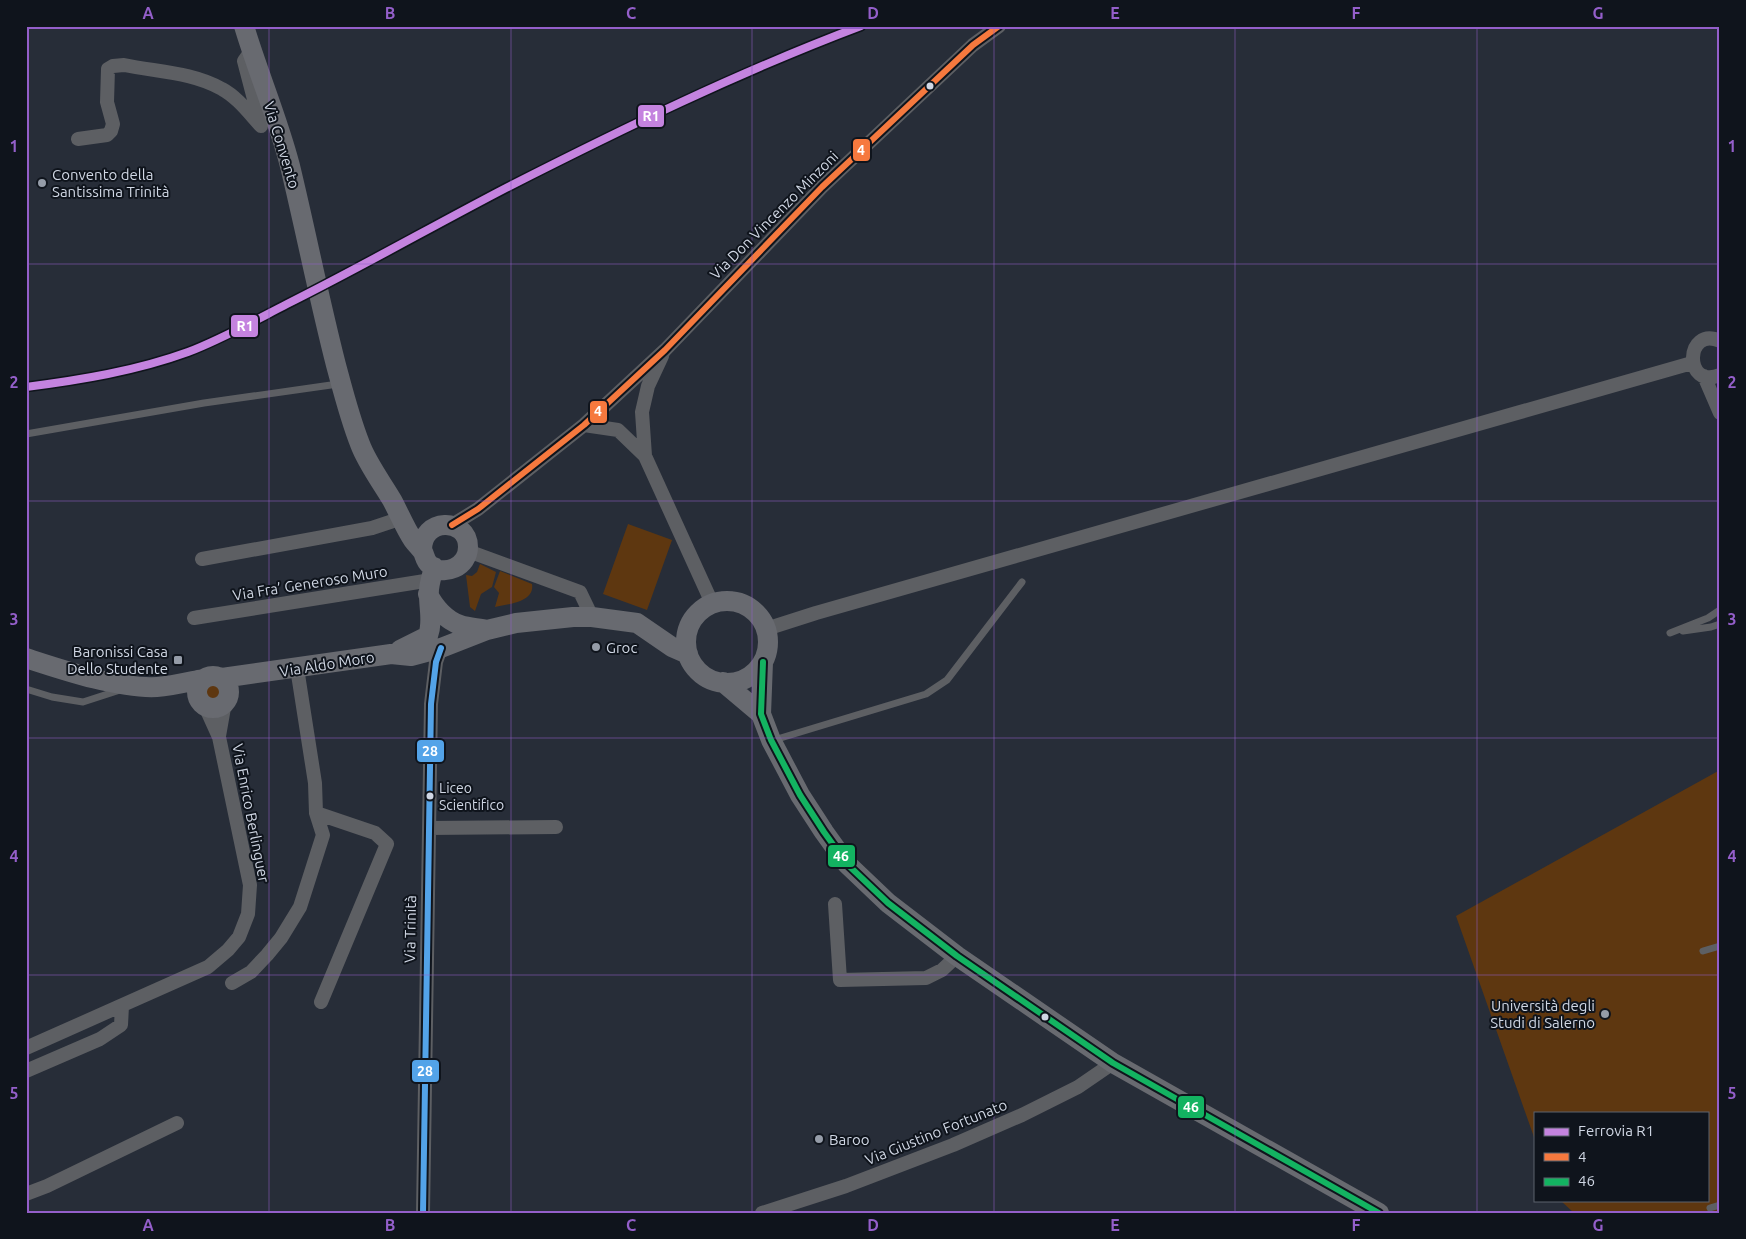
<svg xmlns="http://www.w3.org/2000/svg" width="1746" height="1239" font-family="Ubuntu,sans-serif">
<rect width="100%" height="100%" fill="#272d38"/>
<path fill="#5e3710" d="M628 524 672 540 647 610 603 594Z
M480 564 496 572 492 587 481 594 475 611 470 607 466 575 472 576 477 572Z
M500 571 532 584C535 602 509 604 495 607L499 593 494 587Z
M203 691a9 9 0 1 1 18 0a9 9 0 1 1-18 0Z
M1720 770V1213H1574L1560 1200H1707V1113H1535V1140L1456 916Z"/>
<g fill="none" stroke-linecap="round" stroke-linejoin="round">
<path stroke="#5d5f63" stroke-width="7" d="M26 434 204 403 338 384
M1683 631 1711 627 1720 624
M1670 633 1708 618 1720 610
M26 689 52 697 83 702 120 690
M774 740 926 694 947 680 1022 582
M1703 951 1720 946
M1710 1208 1720 1205"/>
<path stroke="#5d5f63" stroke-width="14" d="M78 139 107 135 111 131 113 124 107 102 108 69 113 66 124 65C157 72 192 72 222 89 237 97 249 113 261 126L244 61 251 51
M1720 341C1685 325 1683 390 1720 375
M1704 376 1720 413
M584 425 618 430 645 456 712 603
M645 456 642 412 648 386 662 356
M452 525 478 509 584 425 665 350 822 187 973 45 999 26
M468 551 580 592 592 617
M202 559 372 528 402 518
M194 618 431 580
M766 629 816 613 1692 363
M219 736 225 702
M316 813 375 833 387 844 321 1002
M429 828 556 827
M835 904 840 980 926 978 942 970 957 956
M232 983 251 972 267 955 281 938 300 907 323 835 316 813 315 783 297 668
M26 1048 208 967 228 950 239 937 248 914 250 885 219 737 205 706
M26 1071 100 1039 121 1025 122 1006
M26 1194 47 1186 177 1123
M423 1213 431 704 436 662 441 648
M762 1213 846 1186 953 1145 1022 1115 1078 1087 1113 1063"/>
<path stroke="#686a70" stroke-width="20" d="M244 26C258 73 278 119 290 166 306 232 319 299 336 365 343 391 350 419 360 444 367 463 382 483 392 500 399 513 405 528 413 540 416 544 420 548 423 552 425 556 425 561 430 565 444 577 468 567 468 547 468 517 421 517 422 551
M428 594C434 607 446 620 460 625 468 628 479 628 487 630
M686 642a41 41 0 1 1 82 0a41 41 0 1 1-82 0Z
M400 650 428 636C433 622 429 610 429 595 428 586 432 576 434 567
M26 658C63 670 119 689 157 687 172 686 188 682 203 679
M763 662 761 714 771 740 800 795 824 832 847 864 888 903 957 956 1113 1063 1379 1213
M197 692a16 16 0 1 1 32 0a16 16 0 1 1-32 0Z
M222 678 391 654 411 656 441 648 487 630 516 623 573 617H592L637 623 672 647 688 654
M723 682 761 714"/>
<defs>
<path id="bus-1" d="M452 525 478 509 584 425 665 350 822 187 973 45 999 26"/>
<path id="bus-2" d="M763 662 761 714 771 740 800 795 824 832 847 864 888 903 957 956 1113 1063 1379 1213"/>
<path id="bus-3" d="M423 1213 431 704 436 662 441 648"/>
</defs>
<use href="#bus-1" stroke="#0f141c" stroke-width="10"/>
<use href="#bus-2" stroke="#0f141c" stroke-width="10"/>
<use href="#bus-3" stroke="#0f141c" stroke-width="10"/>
<use href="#bus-1" stroke="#f6793e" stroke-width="6"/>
<use href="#bus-2" stroke="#13b361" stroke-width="6"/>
<use href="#bus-3" stroke="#53a3e8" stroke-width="6"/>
<defs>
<path id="rail-1" d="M26 387C80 380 136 371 188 352 222 339 254 321 287 304 361 267 433 226 506 188 622 129 739 72 861 26"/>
</defs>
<use href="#rail-1" stroke="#0f141c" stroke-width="11"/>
<use href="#rail-1" stroke="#c483df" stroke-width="8"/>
</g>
<path fill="none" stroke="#945fca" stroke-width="1" stroke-opacity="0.55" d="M269 26V1213M511 26V1213M752 26V1213M994 26V1213M1235 26V1213M1477 26V1213M26 264H1720M26 501H1720M26 738H1720M26 975H1720"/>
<g fill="#d0d7e4" stroke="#0f141c" stroke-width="2">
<circle cx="930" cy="86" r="4.5"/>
<circle cx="430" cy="796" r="4.5"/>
<circle cx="1045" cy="1017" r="4.5"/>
</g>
<g fill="#959ca8" stroke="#0f141c" stroke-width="2">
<circle cx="42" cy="183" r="5"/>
<circle cx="596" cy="647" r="5"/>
<rect x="173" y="655" width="10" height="10" rx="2.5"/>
<circle cx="1605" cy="1014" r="5"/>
<circle cx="819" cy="1139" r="5"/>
</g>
<g text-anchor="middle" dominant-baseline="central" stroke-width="4" stroke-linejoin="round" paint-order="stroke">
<g font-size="14" fill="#d0d7e4" stroke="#0f141c" text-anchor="start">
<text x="439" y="788">Liceo<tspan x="439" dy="17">Scientifico</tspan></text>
</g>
<g font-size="15" fill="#d0d7e4" stroke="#0f141c">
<text transform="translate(282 145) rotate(73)">Via Convento</text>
<text transform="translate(774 215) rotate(-45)">Via Don Vincenzo Minzoni</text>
<text transform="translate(310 583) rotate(-9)">Via Fra’ Generoso Muro</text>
<text transform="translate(327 664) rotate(-9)">Via Aldo Moro</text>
<text transform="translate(251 813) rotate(79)">Via Enrico Berlinguer</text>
<text transform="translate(410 929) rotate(-89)">Via Trinità</text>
<text transform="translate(936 1132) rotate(-22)">Via Giustino Fortunato</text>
</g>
<g font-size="15" fill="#d0d7e4" stroke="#0f141c" text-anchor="start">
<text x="52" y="174">Convento della<tspan x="52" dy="17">Santissima Trinità</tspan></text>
<text x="606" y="647">Groc</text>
<text x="168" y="651" text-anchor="end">Baronissi Casa<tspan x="168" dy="17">Dello Studente</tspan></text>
<text x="1595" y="1005" text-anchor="end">Università degli<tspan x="1595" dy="17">Studi di Salerno</tspan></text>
<text x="829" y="1139">Baroo</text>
</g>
</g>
<g stroke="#0f141c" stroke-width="2">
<rect x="637" y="104" width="28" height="24" rx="5" fill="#c483df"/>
<rect x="852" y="138" width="19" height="24" rx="5" fill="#f6793e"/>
<rect x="230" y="314" width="29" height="24" rx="5" fill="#c483df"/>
<rect x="589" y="400" width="19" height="24" rx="5" fill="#f6793e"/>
<rect x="416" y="739" width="29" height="24" rx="5" fill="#53a3e8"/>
<rect x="827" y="844" width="29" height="24" rx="5" fill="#13b361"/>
<rect x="411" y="1059" width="29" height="24" rx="5" fill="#53a3e8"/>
<rect x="1177" y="1095" width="28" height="24" rx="5" fill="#13b361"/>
</g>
<g font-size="14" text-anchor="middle" font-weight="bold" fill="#fff">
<text x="651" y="121">R1</text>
<text x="861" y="155">4</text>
<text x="245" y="331">R1</text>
<text x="598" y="416">4</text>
<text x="430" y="756">28</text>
<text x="841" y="861">46</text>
<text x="425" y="1076">28</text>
<text x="1191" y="1112">46</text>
</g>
<rect width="1746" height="1239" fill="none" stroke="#0f141c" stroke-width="55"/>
<rect x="1534" y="1112" width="175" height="90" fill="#0f141c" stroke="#5c626c"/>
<rect x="1544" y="1128" width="25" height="8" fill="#c483df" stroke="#5c626c"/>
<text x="1578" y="1136" font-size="15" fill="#d0d7e4">Ferrovia R1</text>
<rect x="1544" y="1153" width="25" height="8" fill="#f6793e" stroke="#5c626c"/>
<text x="1578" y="1162" font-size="15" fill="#d0d7e4">4</text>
<rect x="1544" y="1178" width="25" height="8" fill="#13b361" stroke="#5c626c"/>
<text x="1578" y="1186" font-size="15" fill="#d0d7e4">46</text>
<rect x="28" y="28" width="1690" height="1184" fill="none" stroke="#945fca" stroke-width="2"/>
<g font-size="16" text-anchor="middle" font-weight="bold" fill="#945fca">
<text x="148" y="19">A</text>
<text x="390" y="19">B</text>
<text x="631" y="19">C</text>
<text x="873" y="19">D</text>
<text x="1115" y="19">E</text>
<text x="1356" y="19">F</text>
<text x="1598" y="19">G</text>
<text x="14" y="152">1</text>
<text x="1732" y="152">1</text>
<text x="14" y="388">2</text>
<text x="1732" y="388">2</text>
<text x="14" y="625">3</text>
<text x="1732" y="625">3</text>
<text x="14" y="862">4</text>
<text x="1732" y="862">4</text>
<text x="14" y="1099">5</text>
<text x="1732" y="1099">5</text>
<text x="148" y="1231">A</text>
<text x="390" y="1231">B</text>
<text x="631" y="1231">C</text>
<text x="873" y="1231">D</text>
<text x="1115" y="1231">E</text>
<text x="1356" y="1231">F</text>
<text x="1598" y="1231">G</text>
</g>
</svg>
